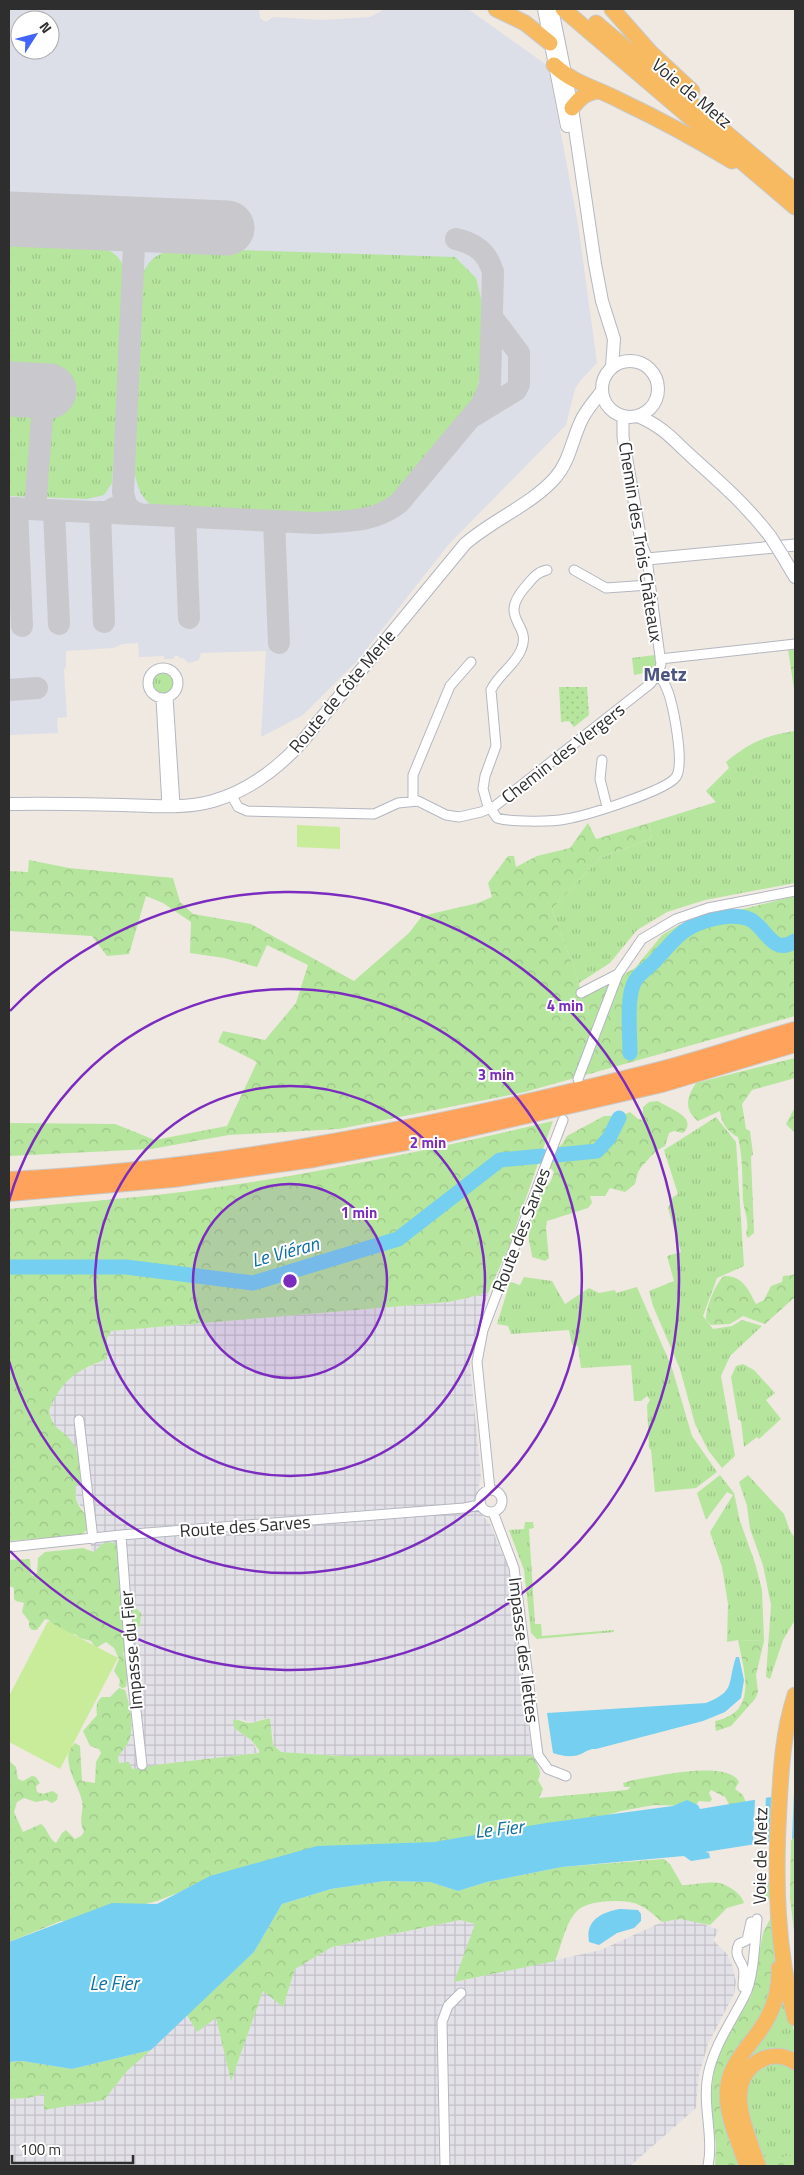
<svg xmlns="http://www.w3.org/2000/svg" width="804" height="2175" font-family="'Titillium Web',sans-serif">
<defs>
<pattern id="industrial-grid" width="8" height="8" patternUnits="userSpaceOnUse" patternTransform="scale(1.25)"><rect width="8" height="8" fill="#e3e1e8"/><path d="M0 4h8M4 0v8" fill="none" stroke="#c3c1c7"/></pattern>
<pattern id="grass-tufts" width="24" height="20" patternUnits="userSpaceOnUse" patternTransform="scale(1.25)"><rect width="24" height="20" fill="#b6e59e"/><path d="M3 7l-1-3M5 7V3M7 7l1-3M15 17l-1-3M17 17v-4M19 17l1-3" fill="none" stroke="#9dc588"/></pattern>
<pattern id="forest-crowns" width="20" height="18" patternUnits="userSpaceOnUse" patternTransform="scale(1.25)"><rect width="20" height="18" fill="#b6e59e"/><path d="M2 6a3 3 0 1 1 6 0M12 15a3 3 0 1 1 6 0" fill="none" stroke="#9dc588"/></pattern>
<pattern id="park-dots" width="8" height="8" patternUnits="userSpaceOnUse" patternTransform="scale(1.25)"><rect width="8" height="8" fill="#b6e59e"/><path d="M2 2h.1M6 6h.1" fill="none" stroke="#9dc588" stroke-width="1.8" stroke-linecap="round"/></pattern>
</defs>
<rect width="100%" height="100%" fill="#efe9e1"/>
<path fill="url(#industrial-grid)" d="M488 1293 471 1350 470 1365 481 1477 474 1506 490 1524 509 1570 532 1756H342L280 1752 273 1745V1735L265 1718 252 1723 240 1719 234 1728 251 1740 259 1753 163 1764 140 1769H131L119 1764 118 1757 128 1743 131 1731 117 1554 93 1555 87 1530 89 1521 87 1513 77 1502 65 1434 55 1428 49 1411 53 1399 63 1385 73 1374 107 1359V1338L111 1331 449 1302Z
M680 1919 696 1921 719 1930 713 1940 727 1954 732 1964 736 1982 734 1994 708 2044 699 2075 696 2108 630 2166H9V2099L28 2098 44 2094V2109L104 2100 127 2071 187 2015 197 2031 216 2018 231 2080 263 1990 283 2007 295 1969 332 1947 460 1920 475 1924 455 1982 601 1950 662 1922Z"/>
<path fill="#dcdee8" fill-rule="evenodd" d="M9 9H259L260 18 266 22 273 17 321 20 370 17 385 9H468L548 66 578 224 597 363 580 381 575 389 566 425 449 544 357 661 303 715 261 737 266 651 201 653 199 660 189 663 183 658H179V656H174V659H164V656L139 657 138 643 123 644 113 648 66 651V666L64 670 67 717 57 718 58 733 9 735ZM20 20H50V50H20Z"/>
<path fill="url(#grass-tufts)" d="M9 240C24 240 40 241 55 242 82 243 125 242 125 278L112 483 104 495 87 499 9 496Z
M177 248 455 257 476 278 481 299V370L477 390 466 410 391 497 371 509 357 512 303 513 164 511C142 503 139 492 134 471L141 279C148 258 157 254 177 248Z
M655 655 656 665 649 672 634 675 632 658Z
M152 684a11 11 0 1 1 22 0a11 11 0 1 1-22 0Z
M795 731V883L705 900 667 912 637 930 610 963 579 983 552 909 600 858 652 838 649 823 716 802 706 791 729 768 726 762C750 742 764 736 795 731Z
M716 1117 736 1142 744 1266 717 1278 703 1316 713 1329 732 1326 742 1320 762 1326 730 1356 721 1376 735 1456 722 1468 708 1450 695 1424 680 1369 653 1306 649 1291 674 1281 667 1256 681 1252 668 1208 673 1197 678 1194 664 1150Z
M524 1277 552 1281 565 1304 589 1288 599 1293 615 1290 616 1293 637 1287 672 1368 692 1436 717 1472 696 1488 655 1492 651 1450 649 1448 647 1405 650 1400 647 1396 641 1401H634L631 1365 581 1368 578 1346 572 1345 569 1330 511 1334 508 1326 497 1324 510 1282 520 1285Z
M743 1364 754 1370 775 1393 766 1400 781 1419 759 1439 757 1437 744 1447 741 1421 738 1419 731 1377 736 1366Z
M720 1475 734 1493 740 1521 755 1563 762 1590 764 1641 738 1640 727 1642 728 1604 722 1567 710 1532 733 1495 727 1492 706 1520 697 1493Z
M748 1475 784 1514 790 1531 795 1538V1620L783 1640 770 1679 766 1677 771 1605 763 1565 750 1529 747 1506 739 1482Z
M525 1522H533L534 1528 529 1529 535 1624H541L542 1636 614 1630V1632L537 1639 531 1633 524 1570 509 1530 524 1529Z
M782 1992 795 2034V2054L789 2052 734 2080Z
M774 2063H783L795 2071V2153C785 2157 773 2162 762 2154 755 2149 754 2137 752 2130 744 2102 739 2073 774 2063Z"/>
<path fill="url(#forest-crowns)" d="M795 648V696L788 649Z
M588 823 596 839 649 823 652 838 600 858 552 909 579 983 581 999 635 968 662 935 679 925 795 896V1016L525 1092 339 1129 229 1135 151 1149 9 1156V1123L115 1124 155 1140 227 1126 257 1062 218 1042 223 1031 265 1040 296 1003 308 965 267 945 257 967 224 958 190 953 191 922 163 903 146 896 129 954 107 956 92 936 9 931V871L28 872 29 860 69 868 173 878 180 902 193 914 251 924 354 981 409 933 422 916 478 903 492 897 488 883 508 856H514L516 867 537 856 570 848Z
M795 1058V1078L752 1090 742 1104 746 1129 750 1131 753 1154 751 1157 754 1233 748 1238 746 1234C750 1221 744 1212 743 1200 742 1178 743 1158 738 1137 728 1133 721 1122 720 1111L698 1121C684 1110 686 1098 696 1083Z
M658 1101C669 1109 699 1117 683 1133L674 1131 669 1133 665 1146 656 1151 642 1166 638 1172 635 1184 625 1192 610 1188 605 1196H590L592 1203 588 1208 547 1221 546 1228 549 1258 545 1261 532 1257C532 1252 530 1247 529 1241 527 1227 536 1205 543 1192 547 1185 552 1182 554 1172L550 1167 552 1153 562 1144 567 1136 604 1116H621L630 1112 638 1119 643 1120V1107L649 1102Z
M795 1107V1133L786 1124Z
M553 1121 508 1249 488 1293 449 1302 111 1331 107 1338V1359C78 1369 60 1381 49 1411 54 1433 62 1427 72 1442 80 1453 79 1468 81 1481L75 1487C76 1492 75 1499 78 1504 84 1516 91 1513 87 1530L81 1535 9 1541V1209C66 1203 125 1199 182 1192 307 1176 431 1150 553 1121Z
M795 1272V1297L765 1324 743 1316 730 1324 711 1325 706 1320C705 1309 716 1282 724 1276 742 1275 749 1290 756 1304L764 1300 771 1286 782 1282 783 1276 793 1275Z
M108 1542 114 1543 118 1548 121 1589 119 1594 125 1608 128 1610 135 1607 141 1613 140 1626 132 1629 123 1654 128 1669 126 1687 122 1688 119 1686 120 1680 114 1671 119 1659 114 1648 106 1642 96 1648 91 1641 80 1638 75 1634H65L53 1626 49 1620 45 1619 37 1630H32L29 1627V1621L22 1612 24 1603 16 1601 14 1599V1588L9 1586V1560L30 1559 31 1574 33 1576 37 1573 38 1558 45 1552 83 1548 94 1552 102 1544Z
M738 1640 764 1641 756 1675 758 1692 755 1699 731 1726 716 1731 715 1721C759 1712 744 1672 738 1640Z
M119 1688 125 1690C130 1705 135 1729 128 1743 125 1748 121 1752 118 1757L119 1763 129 1762 132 1769 163 1764 259 1753V1750L251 1740 234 1728 233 1720C240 1719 243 1723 250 1723 257 1723 263 1718 270 1719L273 1745 281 1752 342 1756H532C537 1764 543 1771 538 1780L543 1789 539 1798 627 1790 631 1787H624L623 1783 633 1780C654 1777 728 1759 739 1782L735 1789 743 1795 746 1803 729 1804 725 1797 711 1790 709 1793 712 1799 710 1802 699 1801 695 1806 654 1805 621 1811 601 1817 530 1829 523 1826 521 1822H517L510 1830 185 1890 157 1901 73 1922 61 1921 9 1942V1761L16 1767 18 1779 23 1781 32 1776 36 1777 40 1783 36 1786 37 1792 43 1794 53 1791 58 1795 57 1800 52 1803 46 1800 36 1802 24 1798 17 1802 14 1812 23 1832 41 1824C48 1829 48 1838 56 1843L62 1833 66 1830 75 1839 81 1836 84 1832C78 1819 84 1813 82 1801 78 1783 58 1759 75 1743L80 1746 82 1781 95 1783 96 1762 101 1753 99 1749 90 1746 83 1731 97 1715C96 1707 96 1702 102 1697H110Z
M791 1837 795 1838 794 1931 790 1898Z
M664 1859 670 1864 682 1885C692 1885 711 1881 719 1883 728 1885 742 1894 744 1903L727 1908 710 1925 680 1919 662 1922C654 1915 647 1908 637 1904 624 1899 587 1900 577 1911 565 1923 562 1945 555 1961L454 1982 475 1924 460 1920 332 1947 295 1969 283 2007 263 1991 231 2081 216 2018 197 2032 187 2015 254 1952 282 1904 331 1889 385 1881 430 1882 458 1891 487 1882 562 1867Z
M771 1882 775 1966 774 1994 721 2106 722 2118 739 2166H715L716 2144 710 2102 715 2064 726 2039 751 1996 763 1933 770 1919V1900L763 1894 766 1883Z
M151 2050 127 2071 104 2100 44 2110V2094L28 2098 9 2099V2062L22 2061 72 2069Z
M757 2147C768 2162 780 2159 795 2153V2166H763Z"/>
<path fill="url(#park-dots)" d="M559 687H587L589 715 574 727 569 721 561 722Z"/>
<path fill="#c9ec9a" d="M297 825 340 827V849L297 847Z
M48 1621 118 1658 60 1769 9 1742V1696Z"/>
<path fill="#75cff0" d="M736 1657H739L744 1680 741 1698 725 1712 703 1721 596 1749C589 1749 587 1751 581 1754 572 1758 562 1756 553 1753L547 1713 706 1703C736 1691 727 1684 736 1657Z
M795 1793V1838L705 1852 709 1853 710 1858 691 1861 684 1856 562 1867 487 1882 458 1891 430 1882 385 1881 331 1889 282 1904 254 1952 151 2050 72 2069 22 2061 9 2062V1942L112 1903 157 1904 210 1876 317 1846 434 1842 546 1823 673 1806 687 1800 698 1805 700 1809Z
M620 1909 638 1910 641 1914V1921L634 1928 617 1933 599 1945 589 1942C585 1920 602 1912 620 1909Z"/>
<path fill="#efe9e1" d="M794 1791 792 1840 773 1843 775 1794Z
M766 1796 764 1844 753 1846 755 1798Z"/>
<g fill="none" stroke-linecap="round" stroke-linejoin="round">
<path stroke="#75cff0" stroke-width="15" d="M630 1053C630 1035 626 995 635 981 639 974 648 968 654 962 663 952 673 940 683 932 699 920 730 912 749 919 765 925 772 957 795 941
M557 1155 597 1151 609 1138 619 1118
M9 1267H126L253 1283 398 1239 500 1160 542 1156"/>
<path stroke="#c9c8cc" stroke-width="22" d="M117 224 129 233 134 246
M475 415 516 390 519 384V353L492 317
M9 508 315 523C345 521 374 523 399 503L482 404 490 385 493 272C487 252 476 244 456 239
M17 508 22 626
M35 509 44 391
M54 511 59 624
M140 514C128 511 125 504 123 492L134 246C139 234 145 229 157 226
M185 516 189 618
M274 521 279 643
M104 622 100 512H107L114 508
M9 690 37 688"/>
<path stroke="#c9c8cc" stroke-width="55" d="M9 219 227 228
M9 389 49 391"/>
<defs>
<path id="minor" d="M547 570C537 572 533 578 526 586 496 620 533 623 521 650 515 665 498 675 491 690L496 746 485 776 483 789 487 803 497 818C510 822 552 822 566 819 585 816 666 791 676 777 685 764 673 702 666 687 664 682 661 678 658 674
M574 570 606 588 649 585
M660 659 795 644
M148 683a15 15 0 1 1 30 0a15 15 0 1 1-30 0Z
M168 697 175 805
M161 698 167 806
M602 760 600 779 607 807
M231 794 238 807 247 811 374 814 398 803 418 801 446 815 459 817 481 812 495 806 650 684 658 674 661 664 647 559
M413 801V775L450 686 471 662
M581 993 618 974
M578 1079 618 974 642 939 676 919 708 908 795 891
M79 1420 93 1539
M490 1490 477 1362 483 1330 563 1120
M480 1501a11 11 0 1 1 22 0a11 11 0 1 1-22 0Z
M493 1512 514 1568 538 1755 548 1769 566 1776
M121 1535 130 1657 142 1765
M9 1547 121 1535 464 1508 480 1505
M747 1940 751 1922
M743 1987C743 1981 745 1972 743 1967 739 1958 734 1954 739 1944L747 1940
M445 2166 442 2022 448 2006 461 1993
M708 2166C714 2136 702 2105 708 2075 714 2045 732 2021 745 1995 754 1978 755 1939 757 1919"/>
<path id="tertiary" d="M623 416V437L642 547 647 559 795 545"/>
<path id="secondary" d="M544 9 567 126
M552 9 572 108 595 264 602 301 614 339 612 367
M602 389a28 28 0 1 1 56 0a28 28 0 1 1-56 0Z
M638 416C665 428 672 439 692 457 722 484 745 504 770 536
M782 555 795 577
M9 804C47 803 85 804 123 805 152 806 185 809 213 801 248 791 277 769 301 743L465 544C492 520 531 505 555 478 570 461 572 439 582 419 587 409 595 400 602 391"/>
<path id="trunk" d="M496 9 525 23 550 43
M563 9 795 207
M612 9 650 52 692 91
M596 23 795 191
M554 65C574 84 597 88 621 101 659 119 696 139 732 161
M572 108C580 98 586 92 598 91
M795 1695C783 1732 781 1769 779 1807 775 1878 776 1949 795 2018
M747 2166C739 2141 724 2112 728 2085 731 2065 747 2048 758 2033 772 2014 780 1991 779 1968
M758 2166C748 2135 721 2083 759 2061 771 2054 784 2055 795 2062"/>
<path id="motorway" d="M9 1180C228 1169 443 1125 656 1071 703 1059 749 1043 795 1030
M9 1193 173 1179 314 1159 424 1139 662 1084 795 1044"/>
</defs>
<use href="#minor" stroke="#b4b7c1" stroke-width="11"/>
<use href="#tertiary" stroke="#b4b7c1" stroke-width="13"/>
<use href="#secondary" stroke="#b4b7c1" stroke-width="14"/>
<use href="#trunk" stroke="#c9c9c9" stroke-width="17"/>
<use href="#motorway" stroke="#c9c9c9" stroke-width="18"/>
<use href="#minor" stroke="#fff" stroke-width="9"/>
<use href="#tertiary" stroke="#fff" stroke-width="11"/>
<use href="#secondary" stroke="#fff" stroke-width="12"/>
<use href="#trunk" stroke="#f8ba60" stroke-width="15"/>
<use href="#motorway" stroke="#ffa35c" stroke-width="16"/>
<defs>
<path id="secondary-bridge" d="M770 536 782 555"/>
</defs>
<use href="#secondary-bridge" stroke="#b4b7c1" stroke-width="14" stroke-linecap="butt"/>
<use href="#secondary-bridge" stroke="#fff" stroke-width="12"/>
</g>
<circle cx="290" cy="1281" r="97" fill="#7b2cbf" fill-opacity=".12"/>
<g fill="none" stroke="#7b2cbf" stroke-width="2.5">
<circle cx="290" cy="1281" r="97"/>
<circle cx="290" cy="1281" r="195"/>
<path d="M9 1201A292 292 0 1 1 9 1361"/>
<path d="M10 1011A389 389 0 1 1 10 1551"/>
</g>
<g text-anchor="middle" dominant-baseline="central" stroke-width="4" stroke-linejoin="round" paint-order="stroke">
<g font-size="18" fill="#2e2e2e" stroke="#fff">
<text transform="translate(692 93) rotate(40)">Voie de Metz</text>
<text transform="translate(641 542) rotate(81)">Chemin des Trois Châteaux</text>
<text transform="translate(342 691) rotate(-50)">Route de Côte Merle</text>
<text transform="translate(563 753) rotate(-38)">Chemin des Vergers</text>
<text transform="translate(521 1230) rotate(-69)">Route des Sarves</text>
<text transform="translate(245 1526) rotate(-4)">Route des Sarves</text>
<text transform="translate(131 1650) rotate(-95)">Impasse du Fier</text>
<text transform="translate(524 1650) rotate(83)">Impasse des Ilettes</text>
<text transform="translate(760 1856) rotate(-89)">Voie de Metz</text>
</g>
<g font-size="19" font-style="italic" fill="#0d6fa3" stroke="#fff">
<text transform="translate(285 1251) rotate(-15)">Le Viéran</text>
<text transform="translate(499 1828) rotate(-6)">Le Fier</text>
<text x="114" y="1982">Le Fier</text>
</g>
<g font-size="20" font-weight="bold" fill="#4d5680" stroke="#fff">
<text x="665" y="673">Metz</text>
</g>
</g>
<circle cx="290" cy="1281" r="8" fill="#7b2cbf" stroke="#fff" stroke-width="2.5"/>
<g font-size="15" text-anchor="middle" font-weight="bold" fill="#7b2cbf" stroke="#fff" stroke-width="4" stroke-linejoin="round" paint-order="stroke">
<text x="565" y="1011">4 min</text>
<text x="496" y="1080">3 min</text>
<text x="428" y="1148">2 min</text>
<text x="359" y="1218">1 min</text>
</g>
<rect width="804" height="2175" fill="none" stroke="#2e2e2e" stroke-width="20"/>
<g transform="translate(35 35) rotate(54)"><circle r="24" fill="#ffffff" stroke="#ababab"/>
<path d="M0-4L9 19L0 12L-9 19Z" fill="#4264fb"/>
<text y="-8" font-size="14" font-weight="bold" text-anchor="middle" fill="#2e2e2e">N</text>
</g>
<path d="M12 2155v8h121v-8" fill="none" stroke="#2e2e2e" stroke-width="2.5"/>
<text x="20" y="2155" font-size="15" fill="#2e2e2e" stroke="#ffffff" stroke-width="4" paint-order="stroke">100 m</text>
</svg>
